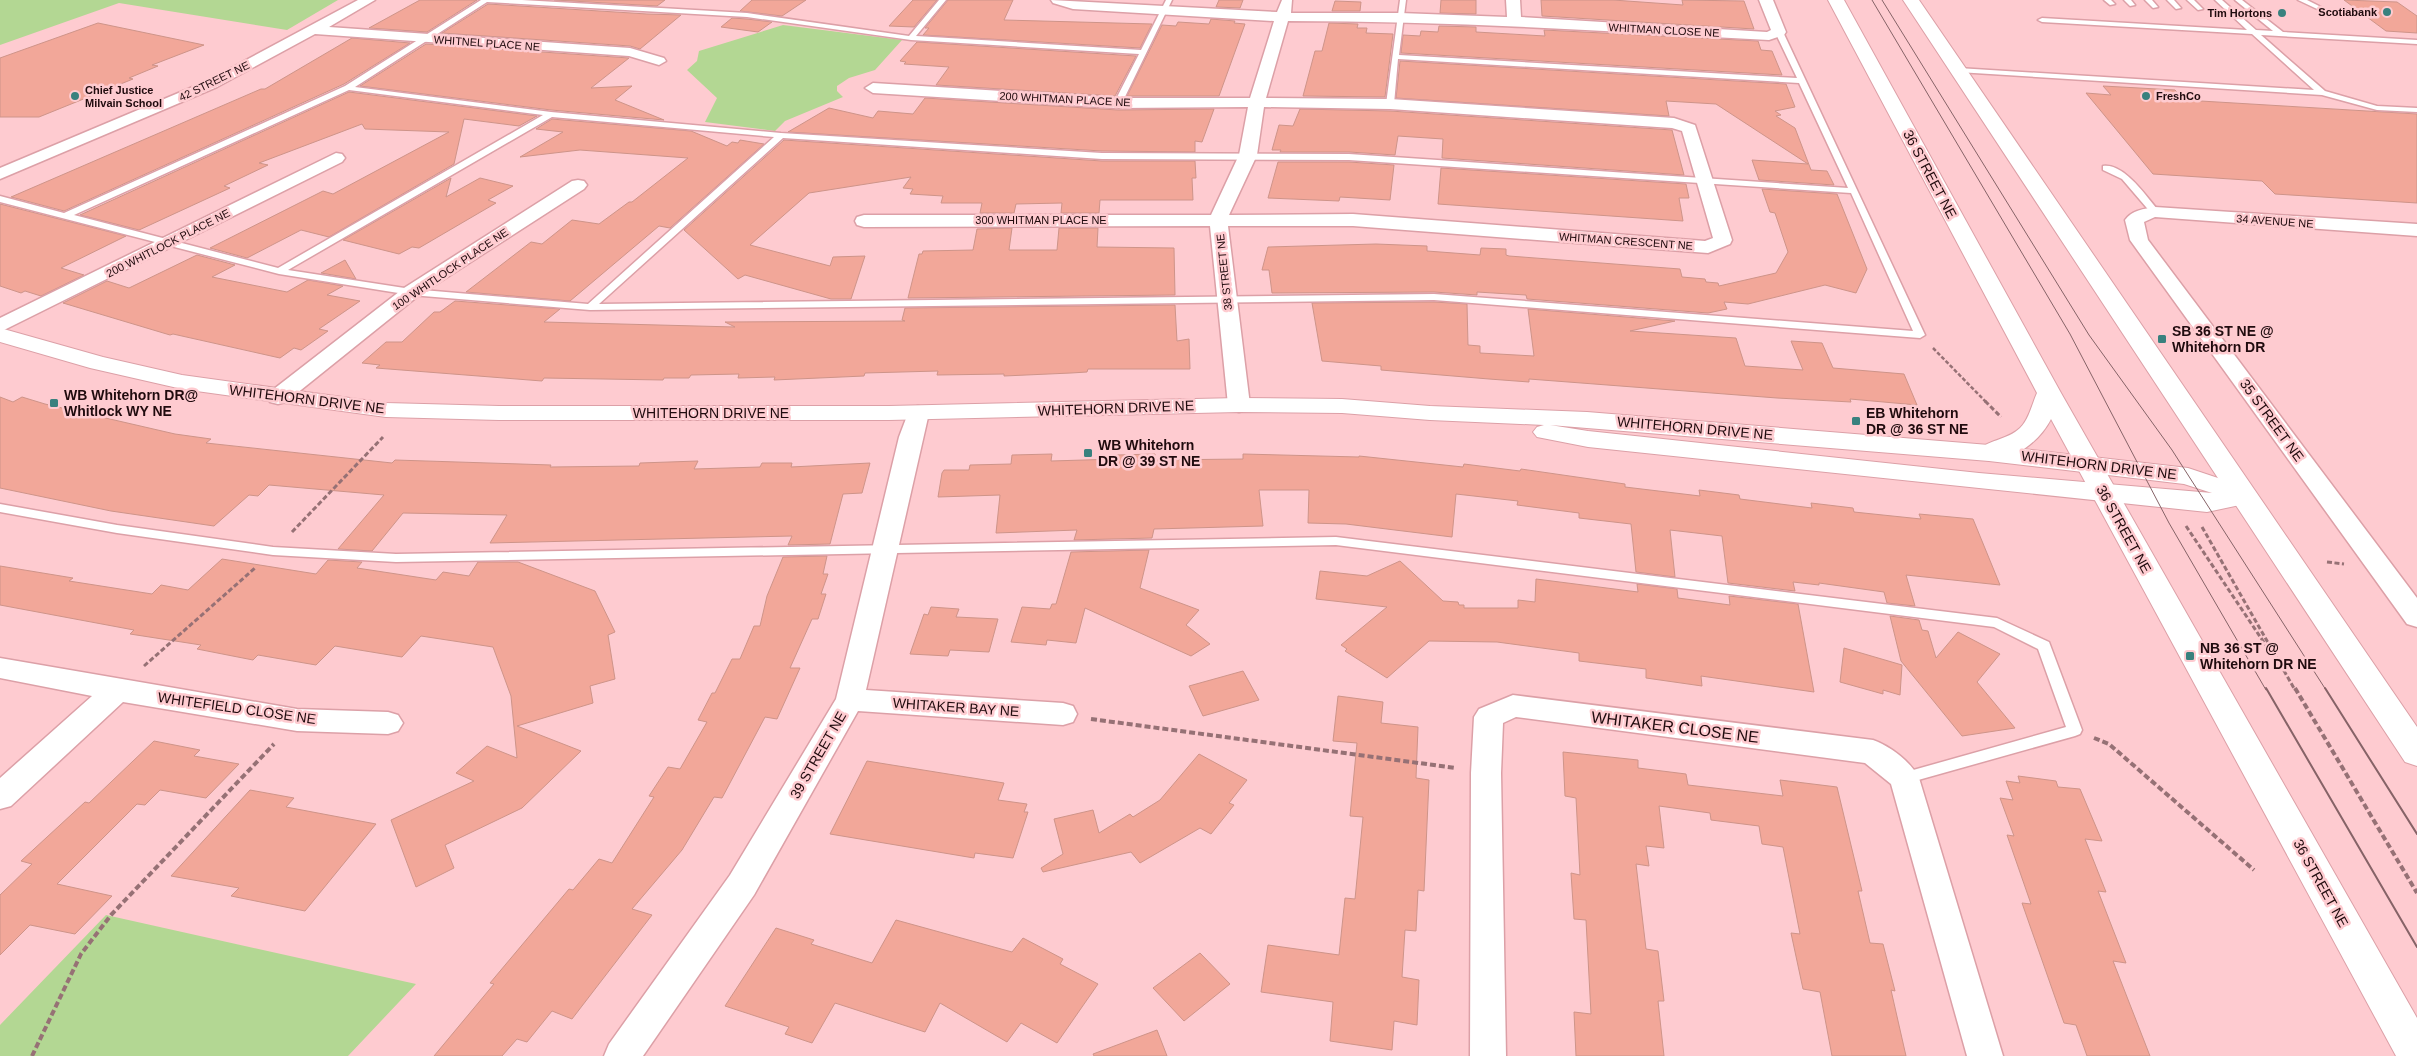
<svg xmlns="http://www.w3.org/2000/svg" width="2417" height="1056" font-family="Helvetica,sans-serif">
<rect width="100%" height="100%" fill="#fecbd0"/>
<path fill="#b3d793" d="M0 0H338L287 30 119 3 0 45Z
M783 25 902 40 875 70 849 78 837 86V91L843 97 785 121 775 131 705 122 717 98 687 70 697 61 699 51Z
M106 915 416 984 348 1056H0V1025Z"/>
<path fill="#f2a799" stroke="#ce9489" d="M420 0H477L427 32 369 28Z
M554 0H665L657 6Z
M752 0H806L782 16 740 11Z
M913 0H937L914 27 889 26Z
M948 0H1013L1004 20 1152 24 1140 48 923 35 929 28H925Z
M1219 0H1243L1240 8 1216 7Z
M1441 0H1476V14L1440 13Z
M1541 0H1613L1683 5 1682 0 1744 1 1754 29 1542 16Z
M2344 0 2397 2 2417 16V33L2386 31Z
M1335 1 1361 2 1360 11H1332Z
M488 4 647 14 681 15 640 49 630 46 442 33Z
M732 18 747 19 772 22 758 32 721 27Z
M1211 19 1235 21 1234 23 1245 24 1219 96H1127L1162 25 1176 26 1178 22 1209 24Z
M98 23 204 45 152 65 158 66 129 78 133 79 39 117H0V58Z
M1329 23 1358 24 1357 28H1367L1366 33 1393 34 1385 97 1303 96 1315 51H1322Z
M1439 26 1476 27V32L1545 36 1544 30 1758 41 1761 50 1772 51 1782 75 1401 53 1403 35 1420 36 1421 31 1438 32Z
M352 38 410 43 344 84 64 211 11 197 261 89H265Z
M917 42 1136 56 1115 96 936 85 949 67 904 64 906 62 900 61Z
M426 44 629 58 591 88 632 86 615 100 664 120 551 110 360 86Z
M1400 61 1786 84 1795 107 1775 111 1781 115 1776 116 1795 128 1811 170 1827 171 1834 185 1759 180 1752 160 1808 164 1716 104 1666 101 1669 116 1396 98Z
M2103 86 2175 90 2184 100 2417 114V203L2275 194 2262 181 2153 174 2086 93 2111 95Z
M349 92 537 116 519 126 464 119 454 164 329 237 301 230 247 258 210 248 323 191 333 194 449 132 365 129 362 124 259 163 268 165 224 186 230 188 139 230 80 215Z
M925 98 1118 110 1214 109 1202 142 1195 141V152L1102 151 788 132 829 108 873 118 878 111 913 114Z
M1300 109 1390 111 1672 130 1684 175 1442 158 1443 139 1398 136 1395 155 1349 152H1280L1281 150H1272L1279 125 1293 126Z
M552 119 691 131 727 146 732 142 738 143 740 140 764 144 670 228 659 226 570 301 466 292 531 242 542 244 572 220 599 224 629 202H632L688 158 580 150 520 157 563 132 536 129Z
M784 140 1102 161H1195L1196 178H1192L1193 200H1100L1099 213H1061L1062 203 1016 204 1014 213H980L982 203H941L943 196 910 194 913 189 903 188 911 177 809 193 750 245 830 266 833 257 865 256 851 299H831L745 275 738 279 684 230Z
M1278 162H1349L1394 165 1390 200 1340 197 1339 201 1268 198Z
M1441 168 1686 184 1689 198H1679L1683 221 1438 204Z
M451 178 446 197 480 178 513 186 488 200 496 203 419 248 412 247 399 254 343 240Z
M1762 189 1837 194 1867 269 1856 293 1825 285 1748 304 1724 302 1727 309 1708 313 1527 299 1526 295 1477 292V295L1434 292 1272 293 1269 270H1262L1268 247 1376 244 1427 246V251L1480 255 1481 248 1506 249V255L1509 256 1680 269 1682 277 1705 279 1706 282 1718 283 1719 286 1776 273 1788 252 1775 213 1770 212Z
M0 204 126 236 61 268 84 275 41 296 25 291 21 293 0 286Z
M1012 228 1009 250H1057L1059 228H1098L1097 247 1174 248 1175 295 908 298 919 254H922L923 251 973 250 977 229Z
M197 255 235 265 212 277 287 292 308 280 343 286 327 295 360 301 319 329 328 331 301 350 294 348 280 358 173 334 170 335 63 303 107 281 129 288Z
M345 260 356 279 321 273Z
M455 301 560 309 544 322 735 327 725 322 905 321 902 320 905 308 1175 305 1177 341 1189 339 1190 369H1088L1087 372 1071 373 1004 376V374L937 375 938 371 865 373 864 376 774 380 775 377 738 378 739 374 691 375 689 378H664L663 380 544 378 542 381 376 368 380 365 362 363 386 342H402L434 312H440Z
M1434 302 1467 304 1468 345 1480 346V353L1534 356 1528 309 1675 321 1630 331 1736 338 1745 366 1803 370 1791 341 1822 343 1833 368 1904 374 1917 405 1850 399 1851 402 1777 398 1529 379V382L1489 379 1381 370V366L1322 361 1312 303Z
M0 397 13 402 22 397 45 404 175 434 211 439 206 443 392 463 395 460 551 465 550 467 639 466 640 463 698 461 694 469 760 467 762 463H792L791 467 870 463 862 493 843 494 830 544 788 545 792 536 490 543 507 515 403 513 372 551 338 549 384 495 269 485 258 496 249 495 214 526 111 511 0 488Z
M1052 454 1051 461 1117 459V455L1155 454V460L1243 459V454L1359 457V456L1463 467 1464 464 1520 471 1521 469 1625 484V487L1700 496 1699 490 1739 495 1740 499 1812 508 1811 503 1853 508 1854 512 1921 519 1919 514 1973 519 2000 585 1906 575 1915 606 1887 603 1884 592 1819 583V585L1793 582 1795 591 1728 583 1722 536 1670 530 1675 577 1636 572 1631 524 1579 518V513L1517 505 1518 501 1456 494 1452 537 1346 524 1308 523 1309 490H1259L1263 526 1154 529 1152 538 1074 540 1077 530 996 533 1000 495 938 497 942 473 944 470H969L970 465 1011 464 1012 455Z
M1149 550 1140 588 1199 610 1186 625 1210 644 1191 656 1085 608 1076 643 1047 640 1046 645 1011 642 1022 607 1050 609 1052 604H1056L1071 552Z
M827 556 823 574H828L821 594H826L818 619H812L790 668H800L777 719 765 717 722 798 714 797 682 850 632 909 652 915 572 1019 552 1011 527 1042 517 1039 502 1056H434L494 984 490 983 569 889 573 890 599 859 612 863 654 797 649 796 668 767 680 769 707 722 698 720 712 693H715L732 659H740L754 626H760L767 596 783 557Z
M222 559 316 574 328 560 362 562 357 568 436 580 443 572 469 576 478 562H518L595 591 615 632 608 635 615 679 590 686 593 703 517 726 581 751 522 808 445 845 454 868 416 887 391 820 474 781 456 773 487 746 517 758 511 696 493 647 421 636 402 657 335 646 316 665 258 655 253 660 197 649 201 645 130 634 134 630 0 605V566L73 578 69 581 152 594 161 585 188 590Z
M1400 561 1443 601 1458 602 1459 605H1464V608H1518V600L1535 602 1536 579 1638 592 1637 584 1677 589 1678 598 1730 605 1729 596 1798 604 1814 692 1701 676 1702 686 1646 678V669L1579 661V653L1497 642 1429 641 1387 678 1345 651 1347 649 1341 645 1387 607 1316 599 1320 571 1367 576Z
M931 607 959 609 956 617 998 619 989 652 950 650 948 656 910 654 924 614 928 615Z
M1890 616 1919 620 1922 630 1928 631 1936 658 1958 632 2000 654 1977 682 2015 728 1962 736 1901 661Z
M1844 648 1902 665 1900 695 1883 690V694L1840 682Z
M1243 671 1259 700 1203 716 1189 686Z
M1338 696 1383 702 1381 723 1418 727 1416 778 1429 780 1424 891 1418 890 1416 931 1405 930 1402 977 1419 980 1417 1025 1394 1021 1392 1050 1330 1041 1333 1002 1261 992 1268 945 1339 955 1345 898 1355 899 1363 817 1350 816 1357 743 1333 741Z
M154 741 200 750 194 756 239 764 206 798 160 790 145 805 137 804 57 884 112 896 75 934 30 925 0 955V895L32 864 21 861 85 802 89 803Z
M1563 752 1638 760V768L1686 774 1688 785 1783 796 1780 780 1837 787 1862 891H1858L1870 943 1883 944 1895 991 1891 990 1906 1056H1832L1820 992 1803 989 1791 933 1800 934 1783 847 1762 844 1759 826 1711 820 1710 813 1659 806 1664 848 1646 846 1649 866 1636 864 1646 949 1658 951 1664 1001H1658L1664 1056H1576L1574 1012 1591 1014 1586 920 1574 919 1571 873 1580 875 1576 798 1565 796Z
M1199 754 1247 780 1229 803 1234 805 1211 834 1200 828 1140 863 1131 852 1043 872 1041 868 1063 854 1054 819 1093 810 1099 833 1130 814 1133 817 1160 800Z
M867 761 1004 783 998 800 1027 804 1024 812H1028L1013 858 975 853 974 858 830 834Z
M2018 776 2056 781 2058 787 2080 789 2102 841 2085 839 2106 892 2098 891 2126 963 2113 961 2150 1056H2087L2076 1025 2064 1023 2022 903 2031 904 2007 835 2014 836 2000 798 2013 800 2006 781 2020 783Z
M250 790 294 798 286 807 376 824 305 911 231 896 239 888 171 876Z
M896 920 1012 952 1023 938 1063 959 1060 964 1098 984 1057 1043 1021 1023 1007 1042 940 1003 925 1032 835 1003 812 1043 785 1034 789 1027 725 1006 776 928 814 940 811 944 872 963Z
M1200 953 1230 984 1184 1021 1153 988Z
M1157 1030 1167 1056H1094L1093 1054Z"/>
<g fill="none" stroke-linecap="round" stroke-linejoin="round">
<defs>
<path id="service" d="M481 0H522L747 13 909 36 939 0H946L916 36 1141 50 1166 0H1172L1122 103 1118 105 1114 103 1139 54 911 40 747 17 487 2 355 87 551 112 781 133 1102 153 1349 154 1848 188 1799 83 1398 59 1394 104 1390 106 1386 104 1400 0H1406L1399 55 1797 78 1775 32 1779 30 1783 32 1925 335 1920 338 1434 300 590 310 411 295 279 274 0 202V196L64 213 345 86ZM349 90 543 115 278 268 74 215ZM552 117 774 137 588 304 411 289 288 270ZM783 138 1102 159 1349 160 1851 193 1913 331 1434 294 599 304Z
M2104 0H2111L2115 4 2110 5Z
M2124 0H2131L2135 5 2130 6Z
M2145 0H2152L2158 7 2153 8Z
M2167 0H2174L2181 8 2176 9Z
M2187 0H2194L2203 9 2198 10Z
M2215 0H2222L2256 30 2273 31 2235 0H2242L2283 32 2417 40V44L2261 35 2325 91 2377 106 2417 108V112L2377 110 2322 95 1958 72 1954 70 1958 68 2314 90 2252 34 2042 22 2038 20 2042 18 2247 30Z
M2298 0H2307L2337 15 2332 16Z
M2103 166C2124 163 2146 196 2158 210V214H2152L2122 179 2103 170Z
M0 504 117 525 273 547 396 554 1336 537 1997 618 2049 642 2082 730 2080 734 2075 736 1904 784 1899 782 1896 778 1899 774 2066 727 2038 649 1994 627 1336 545 396 562 273 555 117 533 0 512Z"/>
<path id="minor" d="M358 0H375L329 27 630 48 664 58 666 61 659 65 629 56 315 34 217 87 0 179V168L207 81Z
M1051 0 1277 12 1282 0H1292L1291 13H1400L1507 17 1506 0H1520L1521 17 1767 32 1771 30 1759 0H1773L1786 32 1784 35 1769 40C1609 31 1449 21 1288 21L1266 98 1390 99 1674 118 1695 125 1732 240 1730 244 1708 253 1353 226H1228L1250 405 1247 410 1239 412 1231 410 1228 405 1210 226 864 227 857 225 855 221 857 217 864 215H1211L1239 155 1248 107 1118 108 873 93 865 88 873 83 1118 98H1250L1274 21 1073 9 1053 3ZM1264 107 1390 109 1672 128 1682 131 1713 238 1705 241 1353 214 1229 215 1257 155Z
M336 153 342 154 345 158 342 162 0 332V318Z
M578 180 584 181 587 185 584 189 418 296 286 402 278 404 270 402 267 397 270 392 404 288 572 181Z
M2155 207 2417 224V236L2155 217 2144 222 2148 240 2417 598V627L2407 624 2130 240 2125 220C2132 210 2144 209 2155 207Z
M918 406 926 408 929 413 866 690 1063 703 1073 706 1077 714 1073 722 1063 725 858 711 754 895 643 1056H604L609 1044 730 875 836 699 899 437 910 408Z
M0 658 297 709 388 712 398 715 403 723 398 731 388 734 297 731 123 702 11 806 0 809V778L92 696 0 678Z
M1513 695 1873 740C1890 746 1911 762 1919 778L2003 1056H1967L1891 784 1865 763 1516 717 1503 723 1501 773 1506 1056H1470L1471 773 1474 717 1479 709Z"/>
<path id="tertiary" d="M0 328 103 357 182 375 386 403 499 406H889L1239 398 1342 399 1430 406 1587 412 1989 445 2188 468 2254 490 2258 496 2254 502 2207 512 1588 447 1537 437 1533 432 1537 427 1544 425 1430 420 1342 413 1239 412 889 420H499L386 417 182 389 90 368 0 342ZM1550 425 1989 461 2184 484 2212 493 1979 473 1588 431Z"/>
<path id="secondary" d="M1828 0H1844L2061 393 2417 1018V1056H2396L2051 419C2039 443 2008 466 1980 459L1976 453C1985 440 2008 440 2020 428 2029 420 2032 404 2037 393Z
M1903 0H1919L2417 727V766L2405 762Z"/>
</defs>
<use href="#service" stroke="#dca0a7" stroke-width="3"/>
<use href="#minor" stroke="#dca0a7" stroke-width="3"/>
<use href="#tertiary" stroke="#dca0a7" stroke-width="2"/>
<use href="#secondary" stroke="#dca0a7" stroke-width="2"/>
<path stroke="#967175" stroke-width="2.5" stroke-dasharray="4 2" stroke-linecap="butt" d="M1933 348 1986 402"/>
<path stroke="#967175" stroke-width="3" stroke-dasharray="5 2.5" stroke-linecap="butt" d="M1985 401 2001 417
M2186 526 2277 662
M2202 527 2295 690
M292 532 383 437
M2327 562 2344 564
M144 666 255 568"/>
<path stroke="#967175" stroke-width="4" stroke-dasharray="6 3" stroke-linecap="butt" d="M2295 688 2417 893
M1091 719 1456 768
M2094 738 2109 744 2254 870
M32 1056 81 954 111 915 274 744"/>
<use href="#service" fill="#fff" fill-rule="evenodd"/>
<use href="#minor" fill="#fff" fill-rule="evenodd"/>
<use href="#tertiary" fill="#fff" fill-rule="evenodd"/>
<use href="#secondary" fill="#fff" fill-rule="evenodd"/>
<path stroke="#866367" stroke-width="1" d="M1872 0 2070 334 2169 523 2266 690
M1882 0 2089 335 2172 450 2326 690"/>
<path stroke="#866367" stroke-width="2" d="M2266 688 2417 947
M2325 688 2417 834"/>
</g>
<g fill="#39817e" stroke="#fecbd0" stroke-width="2">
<circle cx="2387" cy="12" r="5"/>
<circle cx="2282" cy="13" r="5"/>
<circle cx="75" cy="96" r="5"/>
<circle cx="2146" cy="96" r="5"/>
<rect x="2157" y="334" width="10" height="10" rx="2.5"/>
<rect x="49" y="398" width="10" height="10" rx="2.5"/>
<rect x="1851" y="416" width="10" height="10" rx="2.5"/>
<rect x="1083" y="448" width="10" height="10" rx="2.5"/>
<rect x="2185" y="651" width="10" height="10" rx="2.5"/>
</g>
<g text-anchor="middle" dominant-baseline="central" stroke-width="5" stroke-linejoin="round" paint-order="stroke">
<g font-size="11" font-weight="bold" fill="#200b0e" stroke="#fecbd0" text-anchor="end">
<text x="2377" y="12">Scotiabank</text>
<text x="2272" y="13">Tim Hortons</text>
<text x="85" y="90" text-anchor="start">Chief Justice<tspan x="85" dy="13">Milvain School</tspan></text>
<text x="2156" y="96" text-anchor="start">FreshCo</text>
</g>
<g font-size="11" fill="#200b0e" stroke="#fecbd0">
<text transform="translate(1664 30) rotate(3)">WHITMAN CLOSE NE</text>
<text transform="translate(487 43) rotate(4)">WHITNEL PLACE NE</text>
<text transform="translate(214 81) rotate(-26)">42 STREET NE</text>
<text transform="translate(1065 99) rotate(3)">200 WHITMAN PLACE NE</text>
<text x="1041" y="220">300 WHITMAN PLACE NE</text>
<text transform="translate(2275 221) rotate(4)">34 AVENUE NE</text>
<text transform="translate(1626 241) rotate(4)">WHITMAN CRESCENT NE</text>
<text transform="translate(168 243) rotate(-27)">200 WHITLOCK PLACE NE</text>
<text transform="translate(450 269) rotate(-34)">100 WHITLOCK PLACE NE</text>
<text transform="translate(1224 272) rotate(-96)">38 STREET NE</text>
</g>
<g font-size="14" fill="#200b0e" stroke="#fecbd0">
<text transform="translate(1930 174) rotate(62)">36 STREET NE</text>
<text transform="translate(307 399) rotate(7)">WHITEHORN DRIVE NE</text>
<text transform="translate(1116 408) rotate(-2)">WHITEHORN DRIVE NE</text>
<text x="711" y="413">WHITEHORN DRIVE NE</text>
<text transform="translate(2272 420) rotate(54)">35 STREET NE</text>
<text transform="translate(1695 428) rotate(5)">WHITEHORN DRIVE NE</text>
<text transform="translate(2099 465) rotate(7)">WHITEHORN DRIVE NE</text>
<text transform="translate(2124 529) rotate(61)">36 STREET NE</text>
<text transform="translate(956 707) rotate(4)">WHITAKER BAY NE</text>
<text transform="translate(237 708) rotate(8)">WHITEFIELD CLOSE NE</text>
<text transform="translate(818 755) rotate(-60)">39 STREET NE</text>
<text transform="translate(2321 883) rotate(61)">36 STREET NE</text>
</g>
<g font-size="14" font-weight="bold" fill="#200b0e" stroke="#fecbd0" text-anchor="start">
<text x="2172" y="331">SB 36 ST NE @<tspan x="2172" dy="16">Whitehorn DR</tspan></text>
<text x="64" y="395">WB Whitehorn DR@<tspan x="64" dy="16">Whitlock WY NE</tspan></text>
<text x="1866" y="413">EB Whitehorn<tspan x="1866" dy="16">DR @ 36 ST NE</tspan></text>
<text x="1098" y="445">WB Whitehorn<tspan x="1098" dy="16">DR @ 39 ST NE</tspan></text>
<text x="2200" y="648">NB 36 ST @<tspan x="2200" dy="16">Whitehorn DR NE</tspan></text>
</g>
<g font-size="16" fill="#200b0e" stroke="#fecbd0">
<text transform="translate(1675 727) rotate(7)">WHITAKER CLOSE NE</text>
</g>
</g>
</svg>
